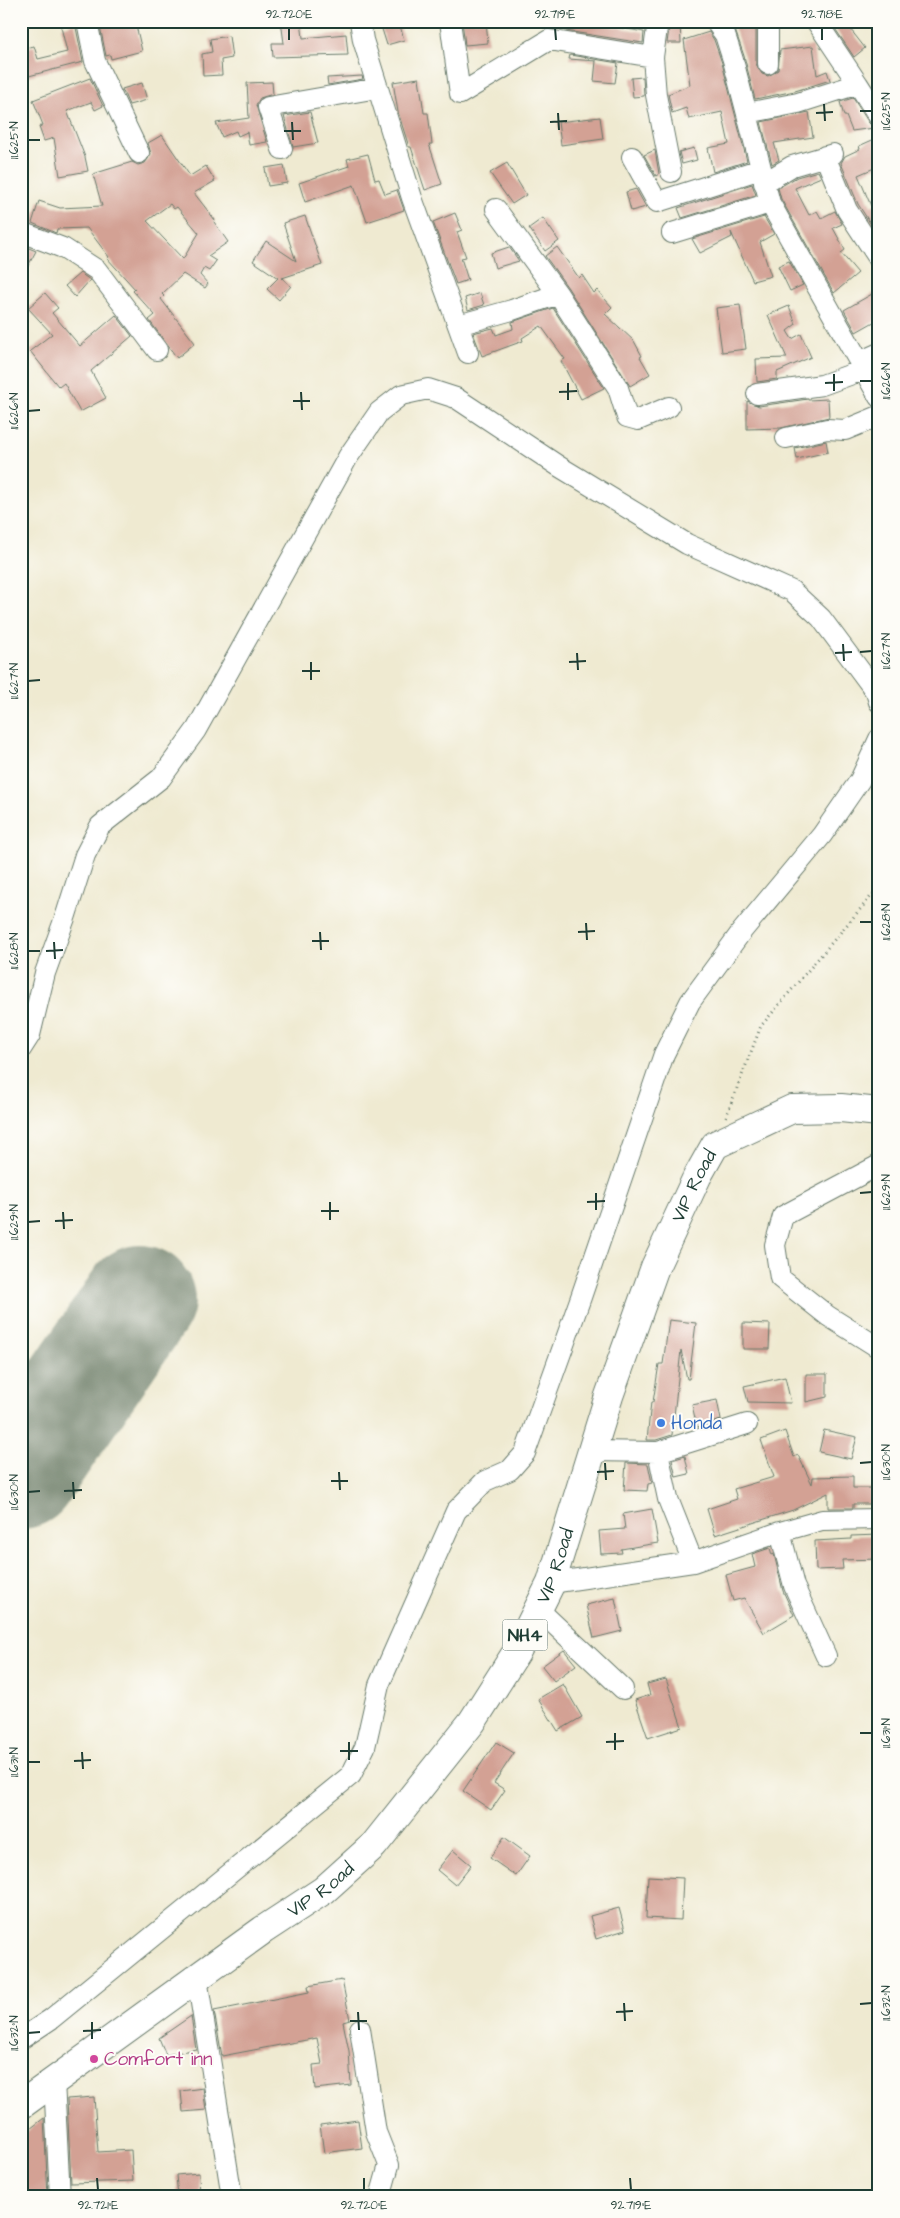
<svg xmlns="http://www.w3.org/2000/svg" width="900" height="2218" font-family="'Architects Daughter',sans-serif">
<rect width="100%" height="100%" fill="#fdfcf7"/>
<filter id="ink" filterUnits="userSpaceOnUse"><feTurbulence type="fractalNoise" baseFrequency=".02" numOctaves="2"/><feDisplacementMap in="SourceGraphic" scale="10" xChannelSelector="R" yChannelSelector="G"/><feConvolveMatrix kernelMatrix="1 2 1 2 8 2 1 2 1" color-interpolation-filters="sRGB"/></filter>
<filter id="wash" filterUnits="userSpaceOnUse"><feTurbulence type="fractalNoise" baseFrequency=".0096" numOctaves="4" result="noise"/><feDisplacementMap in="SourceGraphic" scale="20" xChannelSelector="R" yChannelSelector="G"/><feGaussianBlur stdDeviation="1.12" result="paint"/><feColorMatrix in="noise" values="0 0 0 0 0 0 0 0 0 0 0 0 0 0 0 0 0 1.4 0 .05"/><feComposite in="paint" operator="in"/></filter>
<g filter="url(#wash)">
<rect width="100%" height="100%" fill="#efead1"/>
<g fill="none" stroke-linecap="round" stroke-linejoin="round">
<path stroke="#879482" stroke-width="110" d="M21 1474 140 1300"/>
</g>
<g id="blocks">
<path fill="#d3a194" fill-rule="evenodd" d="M99 21H135L142 51 111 59 110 55 106 56Z
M281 21H301L303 38 346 34 348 55 273 57 272 43H284Z
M462 21H486L488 43 465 45Z
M830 21H844L865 48 854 57Z
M399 22 404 40 387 45 381 26Z
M670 22H680L681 43H667Z
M75 23 83 62 21 78V49L34 46 38 59 67 52 61 27Z
M568 23 592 27 593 23 644 32 643 43 566 31Z
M756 25V64L762 74 768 76 778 70 780 50 813 46 817 75 827 71 830 80 795 91 755 99 744 56 734 27Z
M709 32 714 40 722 63 747 161 713 172 708 148 729 144 722 112 689 119 686 108 672 113 668 94 690 85 684 40Z
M229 36 232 58 221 60 222 75 203 76 202 54 212 52 210 39Z
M570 55 618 63 615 83 594 81 596 61 569 59Z
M362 76 363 79 328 85 327 78Z
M643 77 644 96 633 97 631 78Z
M90 78 103 106 95 110 91 102 67 111 85 157 88 171 60 176 54 138 44 141 39 127 43 125 33 100Z
M419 78 424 113H428L432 144H429L442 184 425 190 411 147H409L398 112 393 82Z
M272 82 273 94 260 98 256 105 267 142 249 145 247 132 238 136 236 131 222 137 216 123 249 118 247 83Z
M142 83 147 100 129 105 122 89Z
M853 98 869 123 874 128 852 131 846 116H844L840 102Z
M310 112 318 143 293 147 284 116Z
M809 112 813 137 774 143 779 160 772 164 761 122Z
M600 117 603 139 561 145 558 122Z
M162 135 190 176 206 166 215 181 194 193 215 220 214 222 228 242 208 256 216 261 209 271 204 268 200 275 208 284 205 288 183 274 162 294 164 296 161 299 195 343 177 358 149 320 155 315 133 291 135 289 107 258 109 257 87 228 57 229 56 233 32 223 39 201 60 208 102 206 93 174 132 162 138 165 145 163 151 154 148 143ZM170 204 174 209 177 207 199 233 183 259 147 221Z
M879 137V166L858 175 871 206 879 202V222L872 226 858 204 841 163 845 156 860 149 859 146Z
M694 148 697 160 682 164 679 152Z
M655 150 659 174 656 176 644 155Z
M368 154 375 180 379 179 385 194 397 190 404 210 367 222 354 185 305 202 299 183 349 166 347 159Z
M507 163 526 195 512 204 490 173Z
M284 165 287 183 268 186 265 168Z
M818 171 821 177 795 188 809 215 817 211 821 218 835 211 842 224 833 228 845 250 841 253 858 273 834 293 781 199 778 188 797 177Z
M752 184 756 195 682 218 678 208Z
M636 189 646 207 631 211 626 192Z
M455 213 462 230 457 232 466 257 461 258 468 280 456 284 433 222Z
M305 216 322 265 282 278 291 286 279 300 267 289 278 278 253 261 266 241 296 261 283 223Z
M764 217 774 234 760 242 771 276 753 281 731 232 732 237 700 253 692 239Z
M543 218 559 241 545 251 529 228Z
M21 245 36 251 21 279Z
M509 247 519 261 495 268 491 253Z
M557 247 579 278 582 275 594 293 597 290 612 307 605 314 634 341 642 356 640 357 650 374 630 386 568 288 545 256Z
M789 261 803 285 790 291 778 266Z
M80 273 90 280 75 297 65 286Z
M879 290V319L856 332 844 310Z
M45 293 58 308 52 313 80 346 116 315 132 336 91 371 106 398 80 412 64 383 59 387 58 386 30 351 52 334 28 308Z
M480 293 484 305 468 310 465 298Z
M740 305 746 349 722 352 716 308Z
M789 306 796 324 787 331 792 339 801 334 811 357 777 372V379L757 382 756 359 787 358 768 315Z
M553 308 604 388 581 399 561 361 565 359 541 326 522 338 523 341 482 356 473 333 493 328 496 335 513 329 512 322Z
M808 399V400L828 399 829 417 781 428 747 429V401L759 406Z
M826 441 828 452 797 459 795 448Z
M669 1320 696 1323 689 1379H687L681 1350 672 1435 656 1440H647L651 1402H653L659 1364H663Z
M743 1323 770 1324 769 1349H743Z
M806 1374H827V1397L806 1402Z
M785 1377 791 1403 748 1402 744 1386Z
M717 1400 721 1420 697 1427 692 1405Z
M824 1430 857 1437 851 1459 819 1452Z
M785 1431 794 1457 798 1455 812 1484 813 1477 853 1476V1488H879V1504H853V1508H828V1493L793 1510 715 1535 707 1509 737 1499 734 1489 774 1477 761 1440Z
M685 1456 689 1474 676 1477 672 1460Z
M626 1463 648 1464 652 1483 648 1484 647 1491 624 1490Z
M652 1509 658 1543 621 1549 622 1553 601 1554 599 1531 625 1529 623 1514Z
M879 1535V1559L842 1560 843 1569 816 1570 815 1541 851 1539V1536Z
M770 1548 772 1555 774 1554 783 1591 794 1615 764 1633 744 1598 733 1601 726 1575 755 1567 752 1554Z
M615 1598 622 1631 594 1638 586 1605Z
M564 1650 576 1665 554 1681 542 1666Z
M666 1679 682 1727 648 1738 635 1700 650 1695 647 1684Z
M563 1684 582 1717 558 1731 538 1699Z
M496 1742 514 1753 494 1783 505 1790 491 1810 463 1791Z
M504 1837 530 1856 516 1876 490 1858Z
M453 1850 471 1865 455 1885 437 1870Z
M648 1876 683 1878 681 1920 646 1918Z
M619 1908 625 1930 596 1939 590 1916Z
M342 1980 350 2020 343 2022 349 2051 351 2085 315 2089 313 2065 322 2064 317 2038 222 2056 214 2011 309 1992 308 1986Z
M191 2016 196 2049 166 2055 159 2038Z
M203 2088 206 2110 183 2112 181 2091Z
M94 2097 98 2152 131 2150 133 2181 71 2183 67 2099Z
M44 2118 48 2197H21V2136Z
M358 2120 362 2148 324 2153 320 2125Z
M199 2173 200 2197H178L176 2175Z"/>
</g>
</g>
<g filter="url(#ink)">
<use href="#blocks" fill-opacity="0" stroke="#687a6b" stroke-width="1"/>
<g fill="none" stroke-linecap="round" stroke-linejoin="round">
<defs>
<path id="minor" d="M87 21 95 61 139 153
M360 21 363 40 412 198 468 353
M450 21 460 94 549 40 653 57
M658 21 653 57 656 95 671 172
M715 21 725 35 733 60 770 203 879 397
M816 21 858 84
M768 64V21
M747 113 798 103 858 84 879 117
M282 149 268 107 378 88
M825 156 847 210 879 259
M632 157 657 202 761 169
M764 183 792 166 833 154
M496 209 558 294 618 388 627 417 638 420 669 407
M21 232 63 248 97 270 157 350
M672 233 770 203
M458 325 512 310 558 294
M859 362 879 353
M757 394 822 385 863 370
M786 438 827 429 845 430 879 416
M21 1049 30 1035 45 973 66 915 85 855 100 826 161 778 196 730 348 457 379 412 401 395 428 389 456 398 560 467 687 544 792 591 821 618 876 692 879 702
M879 1165 783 1216 775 1245 780 1278 828 1316 879 1348
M592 1451 658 1452 747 1424
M658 1452 668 1499 693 1562
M780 1532 794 1586 826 1656
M551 1583 693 1562 780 1532 822 1520 879 1519
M538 1609 623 1689
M197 1978 232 2197
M360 2029 376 2132 389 2165 380 2197
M21 2039 51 2019 351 1775 365 1747 379 1685 456 1511 485 1481 510 1470 525 1453 581 1297 664 1054 690 1002 742 931 822 835 860 780 879 739
M54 2081 60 2197"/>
<g id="highway">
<path id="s1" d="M21 2105 263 1930 324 1890 374 1845 472 1722 516 1653 551 1583 609 1396 655 1267 697 1177 715 1145 792 1109 841 1108 879 1112"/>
</g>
</defs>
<use href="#minor" stroke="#687a6b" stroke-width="22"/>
<use href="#highway" stroke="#687a6b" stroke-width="30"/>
<path stroke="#687a6b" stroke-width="3" stroke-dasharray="1 4" stroke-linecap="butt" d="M726 1117 761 1026 879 887"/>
<use href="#minor" stroke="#fff" stroke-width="20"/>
<use href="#highway" stroke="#fff" stroke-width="28"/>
</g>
</g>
<path fill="none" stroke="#1f3d34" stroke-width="2" d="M289 28V40M555 28 556 40M822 28V40M824 104 825 121M860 111H872M558 113 559 130M816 113 833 112M292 122 293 140M550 122 567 121M284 131H301M28 140H40M834 374V391M860 381H872M568 383V400M825 383 843 382M301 392 302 410M559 392 577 391M293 401H310M28 411 40 410M843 644 844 661M860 652 872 651M577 653 578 670M835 653 852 652M311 662V680M569 662 586 661M302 671H320M28 681 40 680M860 922H872M586 923 587 940M320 932 321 950M578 932 595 931M312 941H329M54 942 55 959M28 951H40M46 951 63 950M596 1193V1210M860 1193 872 1192M330 1202V1220M587 1202 605 1201M321 1211H339M63 1212 64 1229M55 1221 73 1220M28 1222 40 1221M605 1463 606 1480M860 1463 872 1462M339 1472 340 1490M597 1472 614 1471M331 1481H348M73 1482 74 1499M64 1491 82 1490M28 1492 40 1491M615 1733V1750M860 1733H872M349 1742V1760M606 1742 624 1741M340 1751H358M82 1752 83 1769M74 1761 91 1760M28 1762H40M624 2003 625 2021M860 2004 872 2003M358 2012 359 2030M616 2012 633 2011M350 2021H367M92 2022V2039M83 2031 101 2030M28 2033 40 2032M97 2178 98 2190M364 2178V2190M630 2178 631 2190"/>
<circle fill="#3f7fe0" stroke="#fdfcf7" stroke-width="2" cx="661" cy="1423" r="5"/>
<circle fill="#d1479c" stroke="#fdfcf7" stroke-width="2" cx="94" cy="2059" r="5"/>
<g text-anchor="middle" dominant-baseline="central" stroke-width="4" stroke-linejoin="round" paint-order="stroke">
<rect fill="#fdfcf7" stroke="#62766e" stroke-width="1" x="502.5" y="1619.5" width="45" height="31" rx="4"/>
<g font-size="18" font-weight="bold" fill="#1f3d34">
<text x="525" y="1635">NH4</text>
</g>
<g font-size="19" fill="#1f3d34" stroke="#fdfcf7">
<text stroke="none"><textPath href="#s1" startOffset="1179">VIP Road</textPath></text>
<text stroke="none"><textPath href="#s1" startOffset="774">VIP Road</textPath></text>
<text stroke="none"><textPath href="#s1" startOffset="369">VIP Road</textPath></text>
</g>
<g font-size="19" fill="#366cbe" stroke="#fdfcf7" text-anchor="start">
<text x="671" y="1423">Honda</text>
</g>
<g font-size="19" fill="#b23c85" stroke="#fdfcf7" text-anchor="start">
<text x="104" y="2059">Comfort inn</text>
</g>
</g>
<rect width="900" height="2218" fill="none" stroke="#fdfcf7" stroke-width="55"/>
<rect x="28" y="28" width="844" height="2162" fill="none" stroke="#1f3d34" stroke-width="2"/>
<g font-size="12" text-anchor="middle" fill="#1f3d34">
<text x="289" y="18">92.720°E</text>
<text x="555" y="18">92.719°E</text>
<text x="822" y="18">92.718°E</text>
<text transform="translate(886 111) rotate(-90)" y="4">11.625°N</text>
<text transform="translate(14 140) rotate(-90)" y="4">11.625°N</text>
<text transform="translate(886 381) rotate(-90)" y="4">11.626°N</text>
<text transform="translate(14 411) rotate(-90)" y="4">11.626°N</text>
<text transform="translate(886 651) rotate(-90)" y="4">11.627°N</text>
<text transform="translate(14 681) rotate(-90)" y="4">11.627°N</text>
<text transform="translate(886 922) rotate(-90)" y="4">11.628°N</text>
<text transform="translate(14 951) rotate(-90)" y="4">11.628°N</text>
<text transform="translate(886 1192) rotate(-90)" y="4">11.629°N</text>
<text transform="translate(14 1222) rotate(-90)" y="4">11.629°N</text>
<text transform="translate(886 1462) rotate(-90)" y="4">11.630°N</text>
<text transform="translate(14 1492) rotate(-90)" y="4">11.630°N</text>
<text transform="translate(886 1733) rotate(-90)" y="4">11.631°N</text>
<text transform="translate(14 1762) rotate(-90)" y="4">11.631°N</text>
<text transform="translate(886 2003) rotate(-90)" y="4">11.632°N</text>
<text transform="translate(14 2033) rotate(-90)" y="4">11.632°N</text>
<text x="98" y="2209">92.721°E</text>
<text x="364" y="2209">92.720°E</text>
<text x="631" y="2209">92.719°E</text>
</g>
</svg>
